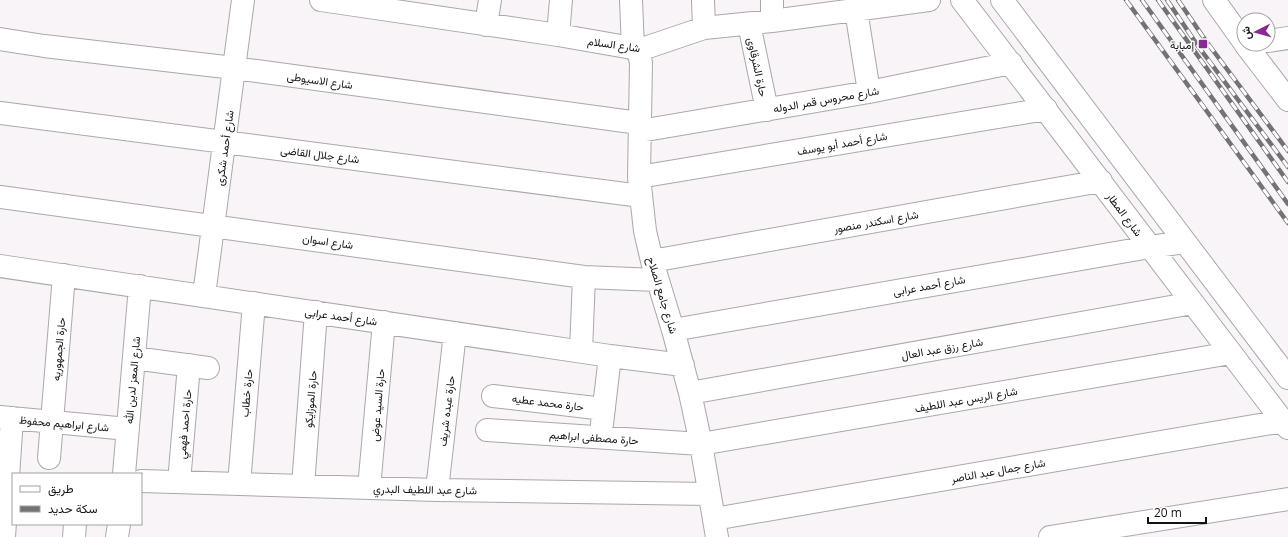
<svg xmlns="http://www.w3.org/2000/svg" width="1288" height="537" font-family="'Open Sans',Vazirmatn,sans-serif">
<rect width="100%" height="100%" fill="#f8f4f8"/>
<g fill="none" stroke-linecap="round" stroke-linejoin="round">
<defs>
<path id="minor" d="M321 0 558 35 638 49 645 48 704 28 772 21 929 0
M631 0 633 49
M703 0 704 28
M772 0V21
M962 0 1288 428
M1002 0 1288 378
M1214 0 1244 42
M856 10 869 92
M749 24 767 110
M486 25 490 0
M558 35 561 0
M0 39 44 46 234 68 639 123
M1268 41 1288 38
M1245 44 1288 100
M638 49 641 63 639 177 645 231 652 261 673 330 690 393 701 444 717 537
M0 113 641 196
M640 131 869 92 1011 63
M639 177 1046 109
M0 197 584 277 657 280
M652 261 1101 181
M0 266 610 356 683 365
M204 295 243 0
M673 330 1150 247 1185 242
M581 351 584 277
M134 358 208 368
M690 393 1193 303
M493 396 604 409
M0 417 128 429
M602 424 610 356
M487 430 701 444 1231 353
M49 458 64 275
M124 474 140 286
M141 481 437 490 709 494
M179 482 189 365
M239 484 254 303
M303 486 316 312
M369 488 384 322
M437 490 455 333
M714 519 1283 421
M4 537 12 418
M74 537 75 524
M117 537 119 524
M1050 537 1288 499"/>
</defs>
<use href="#minor" stroke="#aba7ab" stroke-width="24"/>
<use href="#minor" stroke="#fff" stroke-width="22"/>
<defs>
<path id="rail" d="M1126 0 1288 223
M1142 0 1288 204
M1158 0 1288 182
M1167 0 1198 46 1288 167
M1178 0 1206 41 1288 151"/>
</defs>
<use href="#rail" stroke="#747274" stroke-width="4.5"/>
<use href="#rail" stroke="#fff" stroke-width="3" stroke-dasharray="9" stroke-linecap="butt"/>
</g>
<rect fill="#8a2992" stroke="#fff" stroke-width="1.5" x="1198" y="39" width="10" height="10" rx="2"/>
<g text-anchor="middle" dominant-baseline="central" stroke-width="3" stroke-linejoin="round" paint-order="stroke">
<g font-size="11" fill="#141314" stroke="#fff">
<text transform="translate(614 44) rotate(8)">شارع السلام</text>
<text transform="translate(758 67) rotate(78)">حارة الشرقاوى</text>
<text transform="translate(320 80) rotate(8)">شارع الاسيوطى</text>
<text transform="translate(826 99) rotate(-10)">شارع محروس قمر الدوله</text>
<text transform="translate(842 143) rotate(-10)">شارع أحمد أبو يوسف</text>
<text transform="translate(224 148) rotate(-82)">شارع أحمد شكرى</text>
<text transform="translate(320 154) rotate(7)">شارع جلال القاضى</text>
<text transform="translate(1125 214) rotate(53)">شارع المطار</text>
<text transform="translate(876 221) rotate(-10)">شارع اسكندر منصور</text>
<text transform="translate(328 241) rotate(8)">شارع اسوان</text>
<text transform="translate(929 285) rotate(-10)">شارع أحمد عرابى</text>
<text transform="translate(663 295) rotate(73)">شارع جامع الصلاح</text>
<text transform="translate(341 316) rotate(8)">شارع أحمد عرابى</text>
<text transform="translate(942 348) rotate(-10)">شارع رزق عبد العال</text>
<text transform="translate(58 349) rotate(-85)">حارة الجمهوريه</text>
<text transform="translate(132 380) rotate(-85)">شارع المعز لدين الله</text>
<text transform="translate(246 393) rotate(-85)">حارة خطاب</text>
<text transform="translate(310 399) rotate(-85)">حارة الموزايكو</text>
<text transform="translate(966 399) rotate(-10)">شارع الريس عبد اللطيف</text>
<text transform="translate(548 402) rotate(7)">حارة محمد عطيه</text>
<text transform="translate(377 405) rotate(-85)">حارة السيد عوض</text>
<text transform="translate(446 411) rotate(-83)">حارة عبده شريف</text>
<text transform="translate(64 423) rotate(5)">شارع ابراهيم محفوظ</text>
<text transform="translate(184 424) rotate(-85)">حارة احمد فهمي</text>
<text transform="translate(594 437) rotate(4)">حارة مصطفى ابراهيم</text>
<text transform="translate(998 470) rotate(-10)">شارع جمال عبد الناصر</text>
<text transform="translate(425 489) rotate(1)">شارع عبد اللطيف البدري</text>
</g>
<g font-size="11" fill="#141314" stroke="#fff" text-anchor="end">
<text x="1194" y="44">إمبابة</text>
</g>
</g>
<rect x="12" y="473" width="130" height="52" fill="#ffffff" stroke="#a1a1a1"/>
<rect x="20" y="486" width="20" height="6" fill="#ffffff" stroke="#a1a1a1"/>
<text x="48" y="493" font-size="12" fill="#141314">طريق</text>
<rect x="20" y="506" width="20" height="6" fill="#747274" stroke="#a1a1a1"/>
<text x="48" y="513" font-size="12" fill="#141314">سكة حديد</text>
<g transform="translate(1256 32) rotate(264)"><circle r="19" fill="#ffffff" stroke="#a1a1a1"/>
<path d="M0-3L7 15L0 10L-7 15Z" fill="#8a2992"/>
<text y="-6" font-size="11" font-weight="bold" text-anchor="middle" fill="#141314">ش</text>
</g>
<path d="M1148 517v6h58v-6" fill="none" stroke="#141314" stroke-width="2"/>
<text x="1154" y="517" font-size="12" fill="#141314" stroke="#ffffff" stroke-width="3" paint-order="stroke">20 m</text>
</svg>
